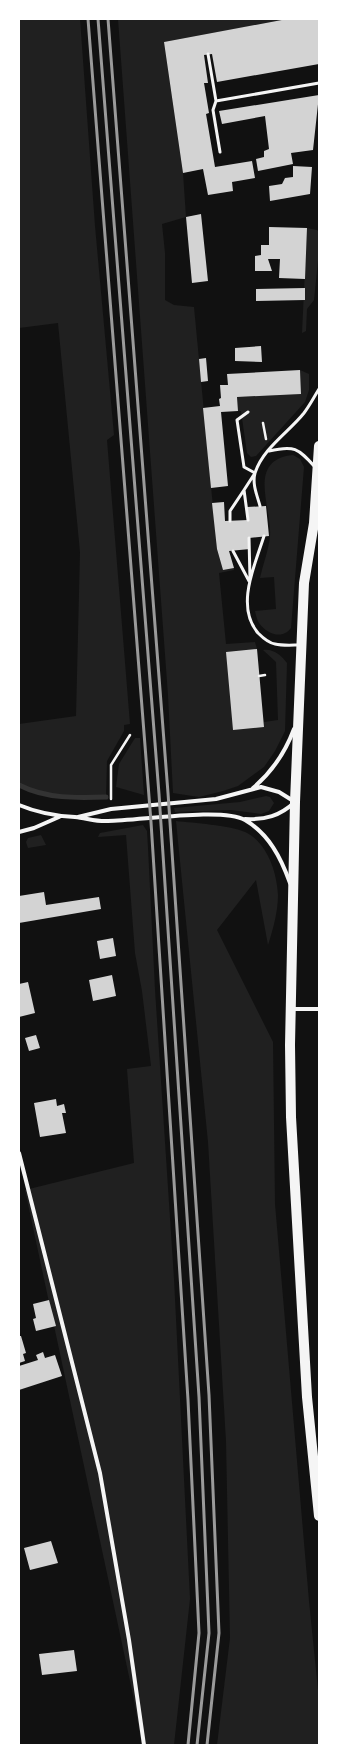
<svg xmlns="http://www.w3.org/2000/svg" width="338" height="1764" font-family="Figtree,sans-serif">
<rect width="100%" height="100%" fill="#111"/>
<path fill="#202020" d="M19 19H80L95 226 114 435 107 440 130 724 124 725V731L107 761 106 797C77 798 46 799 19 785V724L76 716 80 552 58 323 19 328Z
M118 19H288L164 42 183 173 186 217 162 224 165 253V300L174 305 194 307 217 549 223 570 234 568V570L219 573 226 644 255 642 257 649 226 652 264 727V722L278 720 276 662 263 650C273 648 282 656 287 663L285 731 275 751 264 767 238 786 223 791 199 797 173 793 168 695Z
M307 228 317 230 319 232V251L314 300 307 309 306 331 302 333Z
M300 370 309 374V390L305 402 256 456 251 457 247 453 241 411H238L237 397 301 394Z
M293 455 300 459 304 467 291 628C282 640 267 634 259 623 257 620 256 615 255 611L276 609 274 577 260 578C263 564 269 549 270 536 272 507 246 460 293 455Z
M135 738H140L144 795 116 787 119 764Z
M266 796 270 797 274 803 269 811 261 814 231 810 175 812 174 808 240 802Z
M176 821C194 823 228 825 245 832 267 842 277 872 278 895 278 911 273 930 268 945L256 880 217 930 273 1042 275 1204 309 1601 319 1700V1745H217L230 1638 226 1441 208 1142Z
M143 825 147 831 148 848 155 990 174 1279 190 1599 174 1745H142L133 1695 25 1190 134 1163 127 1069 151 1066 142 991 135 953 126 835 98 837 100 833Z
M41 835 46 845 28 848 26 842 28 838Z"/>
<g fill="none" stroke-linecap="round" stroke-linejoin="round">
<path stroke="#333" stroke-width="5" d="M19 785C46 799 77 798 106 797"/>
</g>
<path fill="#d3d3d3" d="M287 19H319V64L217 82 212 54 204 55 208 83H204L209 113 206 114 215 167 252 161 255 178 232 182 233 191 208 195 203 169 183 173 164 42Z
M319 95 313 150 291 153 293 164 258 171 256 159 264 157V151L269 149 265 116 222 124 219 111Z
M293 166 312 167 310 194 270 201 269 186 282 184 285 178 293 177Z
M201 214 208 281 192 283 186 217Z
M269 227 307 228 305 279 279 278 280 259H268L272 271H255V256L261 255V245H269Z
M305 288V300L256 301V289Z
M261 346 262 362 235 361V348Z
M206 358 208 381 201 382 199 359Z
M300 370 301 394 237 397 238 411 221 412 228 486 211 488 203 408 220 406 219 399 221 398 220 385H228L227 374Z
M224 502 225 521 248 520 247 507 266 506 269 536 249 538 250 549 229 551 234 568 223 570 217 549 212 503Z
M257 649 264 727 233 730 226 652Z
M44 892 46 905 99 897 101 909 19 923V896Z
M113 938 116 956 100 959 97 941Z
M112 975 116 996 93 1001 89 980Z
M28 982 35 1013 19 1017V984Z
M36 1035 40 1048 29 1051 25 1038Z
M56 1099 57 1106 64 1104 66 1113H62L66 1133 40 1137 34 1103Z
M49 1300 56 1326 36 1331 33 1319 36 1318 33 1304Z
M19 1336H21L26 1353 23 1354 25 1361 19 1363Z
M43 1352 45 1358 55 1355 62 1376 19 1390V1366L38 1360 36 1355Z
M51 1541 58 1563 30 1570 24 1548Z
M74 1650 77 1671 42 1675 39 1654Z"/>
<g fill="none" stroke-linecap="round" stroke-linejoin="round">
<path stroke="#f5f5f5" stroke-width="2.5" d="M263 423 266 439
M259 676 265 675
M111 799V765L130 735"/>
<path stroke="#f5f5f5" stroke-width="3" d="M208 54 216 101 213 110 220 152
M216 101 319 83
M248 412 237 420 244 467 255 473 244 490 248 520
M269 451C294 445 298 448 315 467
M260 506C257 495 252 484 255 473 263 448 289 432 304 413 310 405 314 397 319 389
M230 521V511L244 490
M264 536C255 565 235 606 258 633 262 637 269 643 275 644 283 646 293 645 300 645
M249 538 250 579
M233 551 249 581"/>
<path stroke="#f5f5f5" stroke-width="4" d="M253 788C272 772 285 753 294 729
M19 805C38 813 55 816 75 817 86 818 97 822 108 821 138 821 222 807 245 820 269 834 281 858 290 883
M78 817 111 809 216 799 261 787 279 792 295 802C280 816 265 820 245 819
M19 832 34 828 59 817
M291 1009H319
M19 1153 100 1473 129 1640 144 1745"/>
<path stroke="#f5f5f5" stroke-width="10" d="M319 446 314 523 304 583 295 802 290 1045 291 1117 307 1397 319 1516"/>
<path stroke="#9a9a9a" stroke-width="3" d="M88 19 151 822 188 1400 199 1633 188 1745
M98 19 159 794 199 1397 209 1633 197 1745
M108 19 168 793 209 1395 219 1633 207 1745"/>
</g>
<rect width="338" height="1764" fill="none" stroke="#ffffff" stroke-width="40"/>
</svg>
